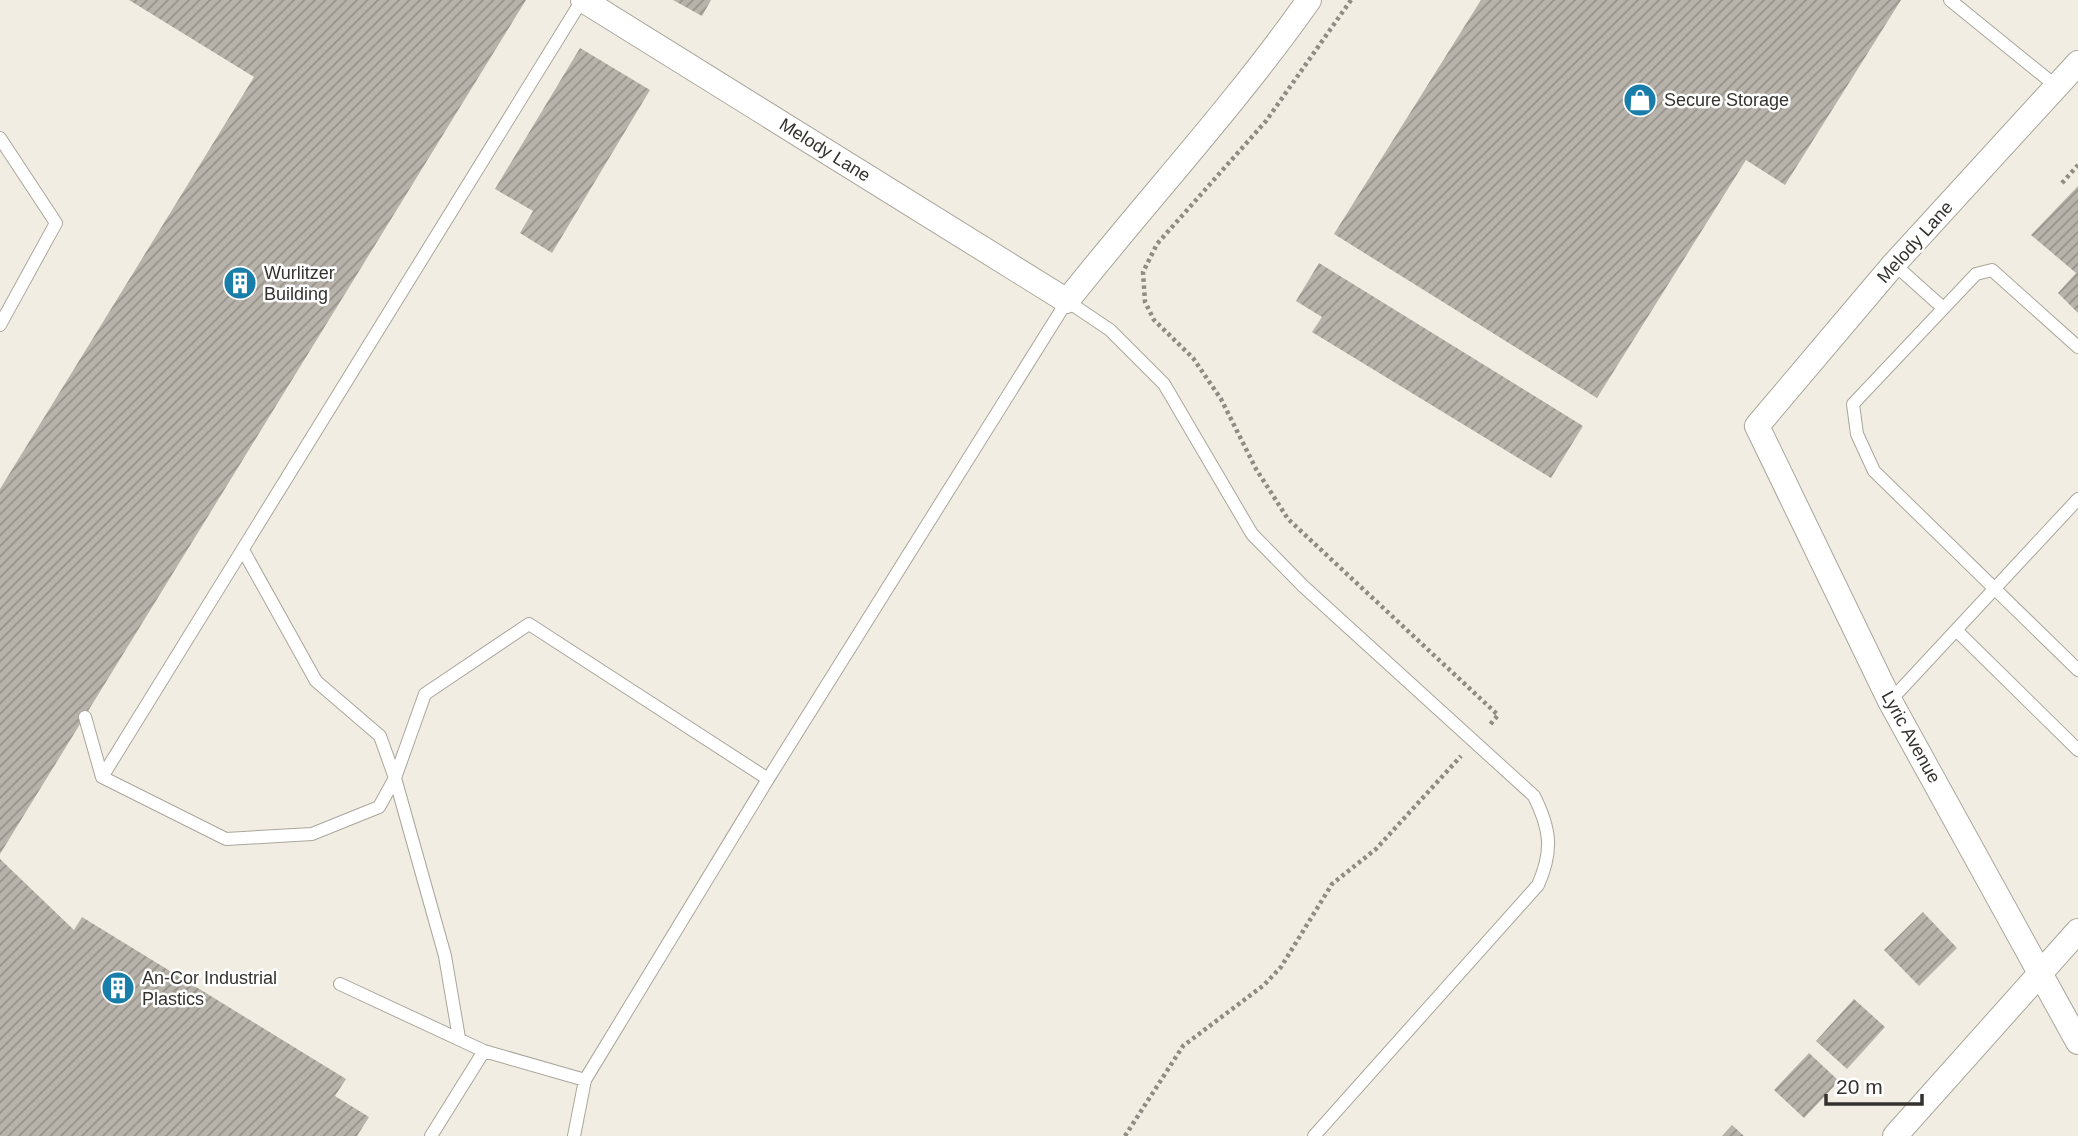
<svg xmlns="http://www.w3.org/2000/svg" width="2078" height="1136" font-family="Arial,sans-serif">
<defs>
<pattern id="building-hatch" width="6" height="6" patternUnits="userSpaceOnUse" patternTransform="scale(1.75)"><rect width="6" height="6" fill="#b7b3aa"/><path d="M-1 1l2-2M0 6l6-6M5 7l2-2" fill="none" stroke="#96928b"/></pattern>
</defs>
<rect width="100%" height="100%" fill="#f2ede3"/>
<path fill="url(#building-hatch)" d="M129 0H526L0 854V489L254 77Z
M673 0H711L702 16Z
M1481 0H1901L1785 185 1746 160 1597 398 1334 234Z
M580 48 650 90 552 253 520 233 533 211 495 189Z
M2078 186V313L2058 293 2076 273 2031 235Z
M1319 263 1583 426 1551 478 1312 332 1322 317 1296 301Z
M0 859 74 930 82 917 346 1079 335 1096 369 1117 357 1136H0Z
M1923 912 1957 948 1919 986 1884 950Z
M1854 999 1885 1027 1847 1069 1816 1041Z
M1809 1053 1839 1081 1804 1118 1774 1090Z
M1732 1125 1744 1136H1722Z"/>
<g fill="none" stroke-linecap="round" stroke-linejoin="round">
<defs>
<path id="service" d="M1950 0 2056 86
M0 138 56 223 0 325
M1894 264 1942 307
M2078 347 1992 270 1976 274 1853 404 1857 434 1874 471 2078 670
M243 550 316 681 380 736 395 778 445 956 459 1038
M1957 631 2078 750
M1890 701 2078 499
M85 717 102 777 226 839 312 834 379 807 395 778 425 694 529 624 768 779
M102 777 582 0
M340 984 484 1051 585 1080
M431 1136 484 1051
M574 1136 585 1080 768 779 1067 301 1110 330 1164 384 1252 534 1303 586 1534 796C1551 830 1553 851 1538 885L1314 1136"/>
<path id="minor" d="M583 0 1067 301C1147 200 1235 105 1309 0
M2078 63 1894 264 1757 426 1890 701 2078 1042
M1895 1136 2078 931"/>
</defs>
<use href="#service" stroke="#aaa69c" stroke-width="14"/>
<use href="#minor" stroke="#aaa69c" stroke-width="26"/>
<path stroke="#8f8b85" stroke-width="4.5" stroke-dasharray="3.5 3.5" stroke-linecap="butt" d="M1351 0 1266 121 1157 244 1143 272 1145 302 1154 320 1193 358 1221 399 1256 469 1288 519 1498 715 1489 726
M2062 183 2078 165
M1125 1136 1183 1046 1264 985 1281 967 1332 884 1376 849 1461 756"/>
<use href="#service" stroke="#fff" stroke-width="12"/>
<use href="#minor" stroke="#fff" stroke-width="24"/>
</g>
<defs>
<symbol id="shop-disc" viewBox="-11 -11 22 22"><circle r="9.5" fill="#187da8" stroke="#fff"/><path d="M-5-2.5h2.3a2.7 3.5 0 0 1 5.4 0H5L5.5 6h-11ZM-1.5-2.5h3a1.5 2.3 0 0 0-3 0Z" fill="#fff"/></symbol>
<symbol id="building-disc" viewBox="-11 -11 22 22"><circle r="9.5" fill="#187da8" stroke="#fff"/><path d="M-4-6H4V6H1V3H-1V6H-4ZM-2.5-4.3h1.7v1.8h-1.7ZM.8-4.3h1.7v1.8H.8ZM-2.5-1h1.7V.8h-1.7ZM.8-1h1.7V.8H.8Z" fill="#fff"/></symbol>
</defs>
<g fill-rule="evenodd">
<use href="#shop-disc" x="1621" y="81" width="38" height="38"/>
<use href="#building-disc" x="221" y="264" width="38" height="38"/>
<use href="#building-disc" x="99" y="969" width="38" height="38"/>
</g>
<g text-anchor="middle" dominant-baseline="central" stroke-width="5" stroke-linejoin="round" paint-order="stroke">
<g font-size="18" fill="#34322f" stroke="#fff" text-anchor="start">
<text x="1664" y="100">Secure Storage</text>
<text x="264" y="273">Wurlitzer<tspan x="264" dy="21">Building</tspan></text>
<text x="142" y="978">An-Cor Industrial<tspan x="142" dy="21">Plastics</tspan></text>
</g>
<g font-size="18" fill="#34322f" stroke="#fff">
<text transform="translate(825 150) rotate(32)">Melody Lane</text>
<text transform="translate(1915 242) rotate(-48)">Melody Lane</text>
<text transform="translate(1911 737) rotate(61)">Lyric Avenue</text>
</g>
</g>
<path d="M1826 1094v10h96v-10" fill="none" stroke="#34322f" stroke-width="3.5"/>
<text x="1836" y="1094" font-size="21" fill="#34322f" stroke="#ffffff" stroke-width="5" paint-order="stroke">20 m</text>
</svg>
